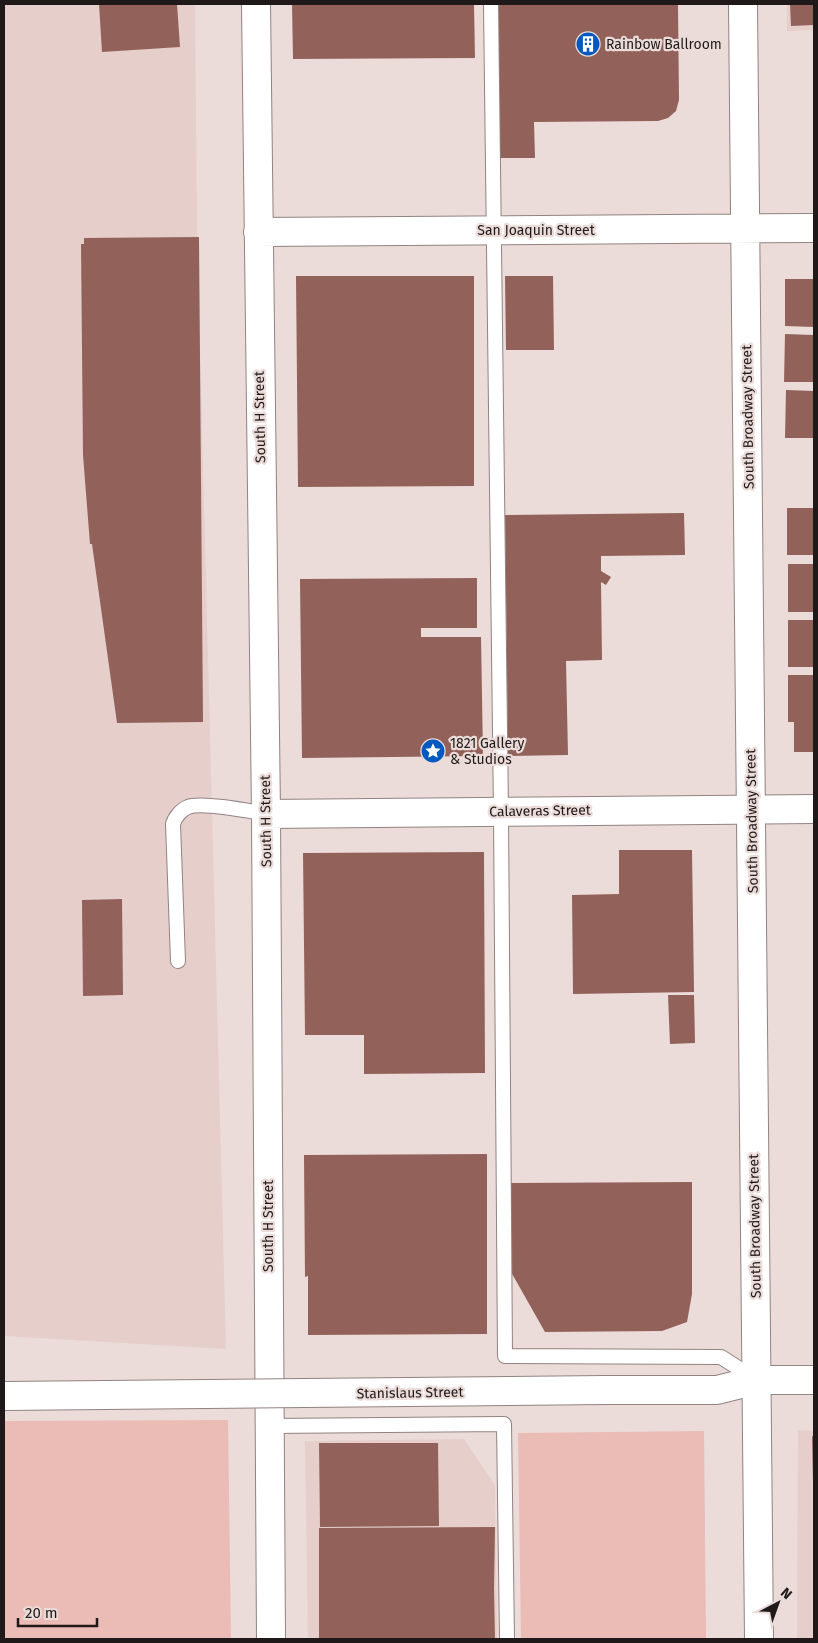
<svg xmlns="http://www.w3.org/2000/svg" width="818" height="1643" font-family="'Fira Sans',sans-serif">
<rect width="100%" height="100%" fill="#ebdcda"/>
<path fill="#e6ceca" d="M4 4H195L197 235 226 1349 4 1336Z
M787 4H814V30L787 31Z
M798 1430 814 1431V1639H797Z
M464 1439 495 1485 497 1639H308L305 1441Z"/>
<path fill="#ebbbb5" d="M228 1420 231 1639H4V1421Z
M704 1431 706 1639H521L518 1433Z"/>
<path fill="#92615a" d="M99 4H177L180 47 102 52Z
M292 4H474L475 58 293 59Z
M498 4H678L679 100 676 111 668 118 658 121 534 122 535 158H499Z
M790 4H814V25L791 26Z
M199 237 203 722 117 723 92 544H90L83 455 81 244H84V238Z
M296 276H474V486L298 487Z
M505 276H553L554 350H506Z
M785 279H814V327L785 326Z
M785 334 814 335V382H784Z
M786 390 814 391V438H785Z
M787 508H814V555H787Z
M684 513 685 555 601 556V571L611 577 606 585 601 582 602 660 566 661 568 755 508 756 505 515Z
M788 564H814V612H788Z
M477 578V628H421V637H481L483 756 302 758 300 579Z
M788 620H814V667H788Z
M788 675H814V752H794V722H788Z
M619 850H692L694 992 573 994 572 895 619 894Z
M484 852 485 1073 364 1074V1035H305L303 853Z
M122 899 123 995 83 996 82 900Z
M668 995H694L695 1043 670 1044Z
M487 1154V1334L308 1335V1276L305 1277 304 1155Z
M692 1182V1294L687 1322 662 1331 545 1332 511 1272V1183Z
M812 1436 814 1437V1482H813Z
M319 1443H438L439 1526 320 1527Z
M495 1527 494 1588 495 1639H319V1528Z"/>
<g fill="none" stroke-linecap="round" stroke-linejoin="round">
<defs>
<path id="lane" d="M491 4 501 812 505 1356 721 1357 757 1380
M178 961 173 824C175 817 181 810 188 807 201 802 250 811 266 814
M270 1426 504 1424 507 1639"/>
<path id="secondary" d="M256 4 266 814 271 1639
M743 4 759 1639
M258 232 814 228
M266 814 814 809
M605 1390H717L757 1380H814"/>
</defs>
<use href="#lane" stroke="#918381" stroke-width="16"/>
<use href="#secondary" stroke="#918381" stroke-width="30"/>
<use href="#lane" stroke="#fff" stroke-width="14"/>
<use href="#secondary" stroke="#fff" stroke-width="28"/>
<defs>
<path id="secondary-bridge" d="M4 1396 605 1390"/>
</defs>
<use href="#secondary-bridge" stroke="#918381" stroke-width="30" stroke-linecap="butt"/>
<use href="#secondary-bridge" stroke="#fff" stroke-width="28"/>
</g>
<defs>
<symbol id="building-disc" viewBox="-11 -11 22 22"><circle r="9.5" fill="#0058c1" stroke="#ebdcda"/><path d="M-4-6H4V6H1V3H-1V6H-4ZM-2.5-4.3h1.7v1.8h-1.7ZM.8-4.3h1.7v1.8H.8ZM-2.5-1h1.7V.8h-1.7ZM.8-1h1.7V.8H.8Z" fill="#fff"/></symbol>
<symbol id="sight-disc" viewBox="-11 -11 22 22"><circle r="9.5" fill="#0058c1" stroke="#ebdcda"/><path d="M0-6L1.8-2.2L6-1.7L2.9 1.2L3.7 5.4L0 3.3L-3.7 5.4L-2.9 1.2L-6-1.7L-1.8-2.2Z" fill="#fff"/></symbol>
</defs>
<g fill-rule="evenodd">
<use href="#building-disc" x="574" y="30" width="28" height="28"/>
<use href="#sight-disc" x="419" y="737" width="28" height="28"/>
</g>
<g text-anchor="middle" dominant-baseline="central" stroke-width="4.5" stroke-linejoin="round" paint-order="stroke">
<g font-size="14" fill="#1f1a19" stroke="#ebdcda" text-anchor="start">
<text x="606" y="44">Rainbow Ballroom</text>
<text x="450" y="743">1821 Gallery<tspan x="450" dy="16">&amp; Studios</tspan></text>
</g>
<g font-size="14" fill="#1f1a19" stroke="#ebdcda">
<text x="536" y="230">San Joaquin Street</text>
<text transform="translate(260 417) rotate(-91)">South H Street</text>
<text transform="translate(748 417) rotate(-91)">South Broadway Street</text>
<text transform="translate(540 811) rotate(-1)">Calaveras Street</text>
<text transform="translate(266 821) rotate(-91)">South H Street</text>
<text transform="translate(752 821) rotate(-91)">South Broadway Street</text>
<text transform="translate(268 1226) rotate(-90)">South H Street</text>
<text transform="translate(755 1226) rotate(-91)">South Broadway Street</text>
<text transform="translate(410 1393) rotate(-1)">Stanislaus Street</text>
</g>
</g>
<rect width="818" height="1643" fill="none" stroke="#1f1a19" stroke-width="10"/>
<g transform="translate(778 1603) rotate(41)" stroke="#ebdcda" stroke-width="4" paint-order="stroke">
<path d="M0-4L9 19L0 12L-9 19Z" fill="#1f1a19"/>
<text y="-8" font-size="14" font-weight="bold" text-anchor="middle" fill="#1f1a19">N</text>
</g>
<path d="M18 1618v8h79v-8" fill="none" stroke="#1f1a19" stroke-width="2.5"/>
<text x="25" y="1618" font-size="15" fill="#1f1a19" stroke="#ebdcda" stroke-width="4" paint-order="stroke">20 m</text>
</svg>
